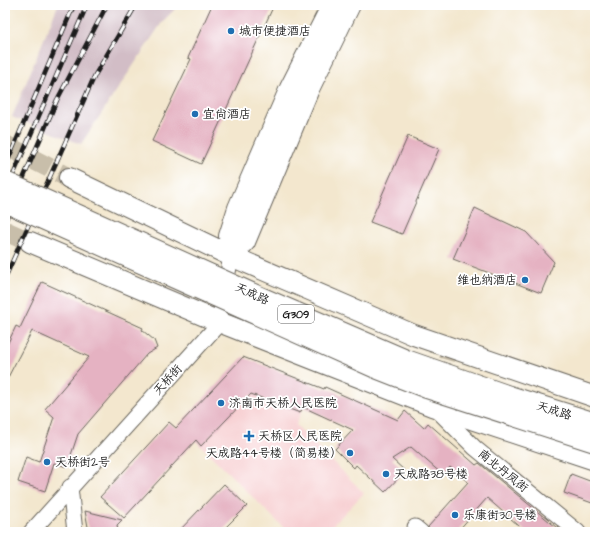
<svg xmlns="http://www.w3.org/2000/svg" width="600" height="537" font-family="'Architects Daughter','LXGW WenKai TC',sans-serif">
<rect width="100%" height="100%" fill="#fff"/>
<filter id="ink" filterUnits="userSpaceOnUse"><feTurbulence type="fractalNoise" baseFrequency=".025" numOctaves="2"/><feDisplacementMap in="SourceGraphic" scale="8" xChannelSelector="R" yChannelSelector="G"/><feConvolveMatrix kernelMatrix="1 2 1 2 8 2 1 2 1" color-interpolation-filters="sRGB"/></filter>
<filter id="wash" filterUnits="userSpaceOnUse"><feTurbulence type="fractalNoise" baseFrequency=".012" numOctaves="4" result="noise"/><feDisplacementMap in="SourceGraphic" scale="16" xChannelSelector="R" yChannelSelector="G"/><feGaussianBlur stdDeviation="0.9" result="paint"/><feColorMatrix in="noise" values="0 0 0 0 0 0 0 0 0 0 0 0 0 0 0 0 0 1.4 0 .05"/><feComposite in="paint" operator="in"/></filter>
<g filter="url(#wash)">
<rect width="100%" height="100%" fill="#f3e7ce"/>
<path fill="#f7cfd1" d="M243 357 312 385 296 425 364 493 326 532H288L180 425Z"/>
<path fill="#d2bdc6" d="M58 5H179L163 21 81 144 12 117Z"/>
<g id="blocks">
<path fill="#e5b2c2" d="M212 5H274L201 164 152 141 191 59 188 58Z
M408 136 439 149 402 234 370 222Z
M475 208 526 232 554 262 541 293 453 259Z
M42 282 143 328 142 330 154 340 157 348 147 354 78 434 67 467 54 463 45 491 18 482 26 457 39 462 54 417 45 409 89 357 32 331 5 383V349L16 326 20 328Z
M243 357 324 389 325 387 398 420 405 411 424 428 428 423 476 465 479 463 562 532H526L487 498 457 532H430L428 527 468 482 450 467 443 475 411 447 392 459 405 471 385 492 356 465 354 468 335 449 353 430 303 407 300 413 251 394 201 446 196 440 124 518 100 497 169 422 176 428Z
M571 474 595 483V504L564 493Z
M224 484 247 506 221 532H178Z
M85 511 122 520 117 525 118 532H89Z"/>
</g>
</g>
<g filter="url(#ink)">
<use href="#blocks" fill-opacity="0" stroke="#67635a" stroke-width="1"/>
<g fill="none" stroke-linecap="round" stroke-linejoin="round">
<path stroke="#c8beaa" stroke-width="15" stroke-dasharray="15 8" stroke-linecap="butt" d="M440 382 450 348"/>
<path stroke="#c8beaa" stroke-width="20" stroke-dasharray="20 10" stroke-linecap="butt" d="M5 145 69 178
M5 231 30 242"/>
<defs>
<path id="minor" d="M435 408 475 448 578 532
M70 487 75 532
M415 527 421 532
M31 532 215 328 219 322 231 256"/>
<path id="major" d="M69 178 231 256 414 335 595 397
M30 242 219 322 432 406 595 460
M231 256 245 242 309 89 350 5
M231 256 229 236 238 208 290 88 332 5"/>
</defs>
<use href="#minor" stroke="#67635a" stroke-width="17"/>
<use href="#major" stroke="#67635a" stroke-width="22"/>
<use href="#minor" stroke="#fff" stroke-width="15"/>
<use href="#major" stroke="#fff" stroke-width="20"/>
<defs>
<path id="rail" d="M5 167 74 5
M5 194 87 5
M5 221 57 100 107 5
M5 278 95 75 136 5"/>
</defs>
<use href="#rail" stroke="#1c1c1c" stroke-width="4.5"/>
<use href="#rail" stroke="#fff" stroke-width="3" stroke-dasharray="9" stroke-linecap="butt"/>
<defs>
<path id="highway-bridge" d="M5 183 260 298 406 361 509 397 595 424
M5 201 376 367 427 387 595 441"/>
</defs>
<use href="#highway-bridge" stroke="#67635a" stroke-width="24" stroke-linecap="butt"/>
<use href="#highway-bridge" stroke="#fff" stroke-width="22"/>
</g>
</g>
<g fill="#1f6fb2" stroke="#fff" stroke-width="1.5">
<circle cx="231" cy="31" r="4"/>
<circle cx="195" cy="114" r="4"/>
<circle cx="525" cy="280" r="4"/>
<circle cx="221" cy="403" r="4"/>
<path d="M247 430h4v4h4v4h-4v4h-4v-4h-4v-4h4z"/>
<circle cx="350" cy="453" r="4"/>
<circle cx="47" cy="462" r="4"/>
<circle cx="386" cy="474" r="4"/>
<circle cx="455" cy="515" r="4"/>
</g>
<g text-anchor="middle" dominant-baseline="central" stroke-width="3.5" stroke-linejoin="round" paint-order="stroke">
<rect fill="#fff" stroke="#606060" stroke-width="1" x="278" y="305" width="36" height="18" rx="3"/>
<g font-size="11" font-weight="bold" fill="#1c1c1c">
<text x="296" y="314">G309</text>
</g>
<g font-size="12" fill="#1c1c1c" stroke="#fff" text-anchor="start">
<text x="239" y="31">城市便捷酒店</text>
<text x="203" y="114">宜尚酒店</text>
<text x="517" y="280" text-anchor="end">维也纳酒店</text>
<text x="229" y="403">济南市天桥人民医院</text>
<text x="258" y="436">天桥区人民医院</text>
<text x="342" y="453" text-anchor="end">天成路44号楼（简易楼）</text>
<text x="55" y="462">天桥街2号</text>
<text x="394" y="474">天成路38号楼</text>
<text x="463" y="515">乐康街30号楼</text>
</g>
<g font-size="12" fill="#1c1c1c" stroke="#fff">
<text transform="translate(252 294) rotate(24)">天成路</text>
<text transform="translate(168 380) rotate(-48)">天桥街</text>
<text transform="translate(554 411) rotate(17)">天成路</text>
<text transform="translate(503 471) rotate(39)">南北丹凤街</text>
</g>
</g>
<rect width="600" height="537" fill="none" stroke="#fff" stroke-width="20"/>
</svg>
